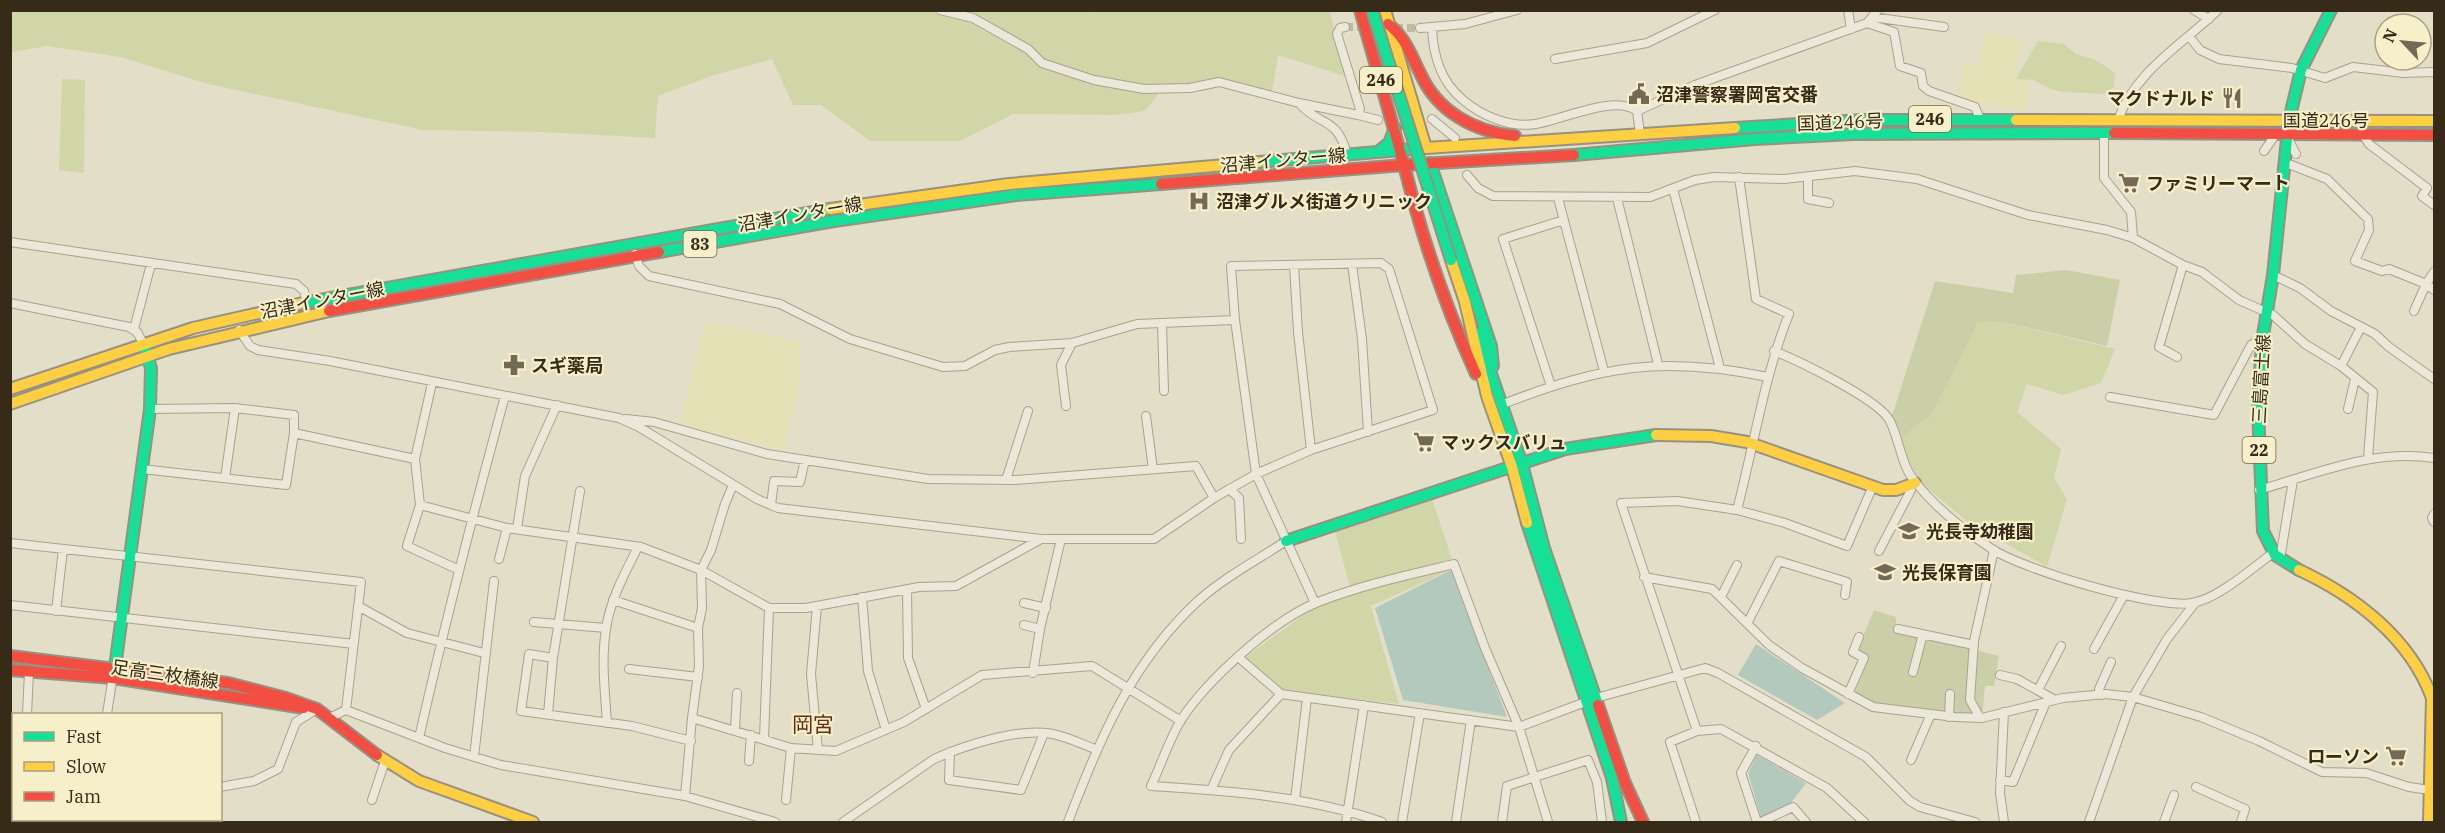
<svg xmlns="http://www.w3.org/2000/svg" width="2445" height="833" font-family="'IBM Plex Serif','Noto Sans JP',serif">
<rect width="100%" height="100%" fill="#e3dec7"/>
<path fill="#e5e0b5" d="M1987 32 2022 39 2014 78 2031 83 2025 110 1958 98 1965 62 1979 66Z
M706 321 800 342V385L783 451 680 424Z"/>
<path fill="#d0d6a8" d="M1102 10 1330 11 1345 76 1278 55 1272 91 1222 83 1194 89 1130 86 1158 95 1145 111 1116 115 1013 114 960 141H870L821 105H793L772 59 714 75 658 96 655 138 543 132 423 130 208 84 121 57 47 46 11 52 10 11H1097L1093 13Z
M2038 41 2064 44 2076 54 2096 60 2115 73 2114 87 2102 94 2066 92 2053 90 2033 80 2016 79Z
M62 79 85 80 84 173 59 170Z
M1978 322 2007 323 2115 349 2101 383 2063 395 2027 384 2017 412 2061 449 2054 478 2067 499 2047 567 1968 522 1921 483 1896 437Z
M1432 499 1455 568 1371 606 1399 704 1280 690 1243 659 1317 605 1351 591 1335 531Z"/>
<path fill="#cbcfa8" d="M2066 270 2120 280 2107 346 2008 323 1978 322 1931 415 1903 436 1892 416 1935 281 2013 293 2016 275Z
M1874 610 1896 617V630L1999 656 1994 686H1985L1982 718 1876 705 1855 692 1869 658 1857 651Z"/>
<path fill="#b3c9bd" d="M1451 570 1507 717 1403 700 1375 608Z
M1756 644 1845 703 1817 720 1738 675Z
M1757 755 1806 783 1791 803 1761 818 1748 773Z"/>
<g fill="none" stroke-linecap="round" stroke-linejoin="round">
<path stroke="#c0baa4" stroke-width="8" stroke-dasharray="8 4" stroke-linecap="butt" d="M1345 27H1368
M1395 28H1420"/>
<defs>
<path id="street" d="M940 10 973 18 1028 49 1042 63 1094 80 1144 89 1190 88 1219 82 1299 103
M1848 10 1851 29
M2194 10 2209 19
M1872 17 1944 27
M1867 23 1894 32 1900 66 1921 73 1923 86 1929 91 1975 107 1980 119
M1345 27 1340 28 1337 34 1360 109 1358 115 1299 103C1321 128 1336 115 1347 154
M1432 27C1433 55 1440 81 1463 100 1482 116 1510 128 1535 124 1562 120 1615 94 1637 111L1640 134
M1420 28 1465 24 1517 10
M2189 36 2200 50 2219 59 2292 68 2325 78 2353 67 2404 73 2434 72
M1555 59 1647 43 1715 10
M1637 111 1695 85 1867 23 1878 10
M1358 115 1378 120
M1432 119 1455 138
M2118 120C2135 71 2183 44 2218 10
M2104 133V178L2131 212 2133 238
M2364 136 2369 144 2427 188 2422 196 2434 205
M2288 139 2296 154
M2264 151 2276 134
M2286 163 2327 179 2368 219 2369 230 2355 261 2382 271 2389 269 2426 284 2414 311
M1467 175 1478 188 1493 196 1650 197 1695 180 1714 177 1784 179 1855 171 1917 179 2028 215 2107 230 2133 238 2183 265 2202 272 2239 300 2273 315 2305 344 2341 366 2373 392 2368 458
M1739 177 1756 299 1789 314C1764 377 1754 445 1737 510L1785 523 1847 546 1872 488
M1808 177V199L1829 203
M1673 189 1720 368
M1558 198 1604 371
M1617 198 1658 364
M10 242 296 284 304 291 307 304
M635 254 639 266 649 276 780 304 850 339 943 367 965 366 995 350 1009 347 1072 343 1137 324 1235 320
M1352 264 1362 339 1368 432
M1294 265 1298 332 1311 450
M2434 272 2426 284 2434 290
M2273 275 2300 288 2331 311 2375 334 2389 347 2434 379
M10 303 129 327 137 332 143 343
M1162 323 1164 391
M134 329 151 264
M239 330 250 346 258 350 330 361 619 418 639 427 757 499 778 508 1041 539H1154L1214 498 1256 474 1311 450 1433 410 1389 269 1381 263 1231 266 1235 320 1256 474 1315 603
M1774 351C1797 360 1880 400 1890 421 1900 441 1901 466 1916 483 1936 508 1965 531 1992 549 2024 570 2155 609 2192 603 2218 599 2252 568 2273 553
M2177 357 2159 347 2183 265
M2341 366 2361 327
M432 383 415 459 420 505 407 546 457 569
M1551 386 1503 239 1564 220
M2110 397 2214 415 2251 345 2263 337
M1503 404C1602 366 1662 355 1768 377
M1066 406 1061 365 1072 343
M2348 409 2355 379
M1146 416 1153 469
M626 419 654 422 767 454 928 479 1015 480 1196 466 1214 498
M294 433 415 459
M142 469 286 485 294 433V415L235 408 150 409
M225 478 235 408
M1006 480 1028 411
M733 485 725 504 711 550 701 570 702 608 698 628 699 666 692 718 791 748 836 751 904 722 982 675 1092 666 1181 721
M1229 489 1239 498 1241 539
M2259 490C2318 473 2372 449 2434 458
M420 505 507 528 641 547 701 570 769 608H806L919 587 956 586 1041 539
M771 505 774 481 800 482 805 460
M2434 514 2432 518 2434 522
M517 529 525 476 557 405
M10 543 361 582 346 710
M1879 551 1911 490 1907 486
M499 559 507 528
M2280 559 2293 480
M1644 577 1712 589 1769 645 1802 668 1873 707 1955 717 1982 718 2063 698 2105 694 2133 697 2201 717 2259 741 2322 772 2366 773 2409 787 2430 790
M907 590 908 658 926 709
M862 597 868 671 886 730
M1721 597 1737 565
M613 600 698 628
M1024 603 1046 608
M10 605 354 644
M358 606 407 633 484 653
M817 606 811 674 818 750
M56 611 63 549
M534 622 606 628
M1748 622 1779 561 1847 582 1845 595
M1024 625 1040 629
M1898 629 1974 645
M2094 649 2124 595
M1238 657 1281 694 1519 727 1596 698 1705 668 1718 673 1866 757 1910 801 1920 807 1975 822
M553 658 529 654 521 711 632 726 691 741
M629 669 698 677
M1913 672 1923 634
M1033 673 1040 629 1061 539
M2000 675 2017 679 2055 700
M2038 690 2061 646
M1848 694 1864 658 1853 652 1859 637
M2101 695 2099 689 2111 662
M27 714 29 672
M107 714 113 675
M548 714 553 658 580 491
M1949 717 1950 694
M329 718 346 710 445 748 501 765 685 796 775 822
M1980 718 1970 700 1974 641 1994 550
M607 723C605 692 601 660 606 629 610 600 625 573 638 547
M735 730 737 693
M1697 731 1621 503 1677 501 1737 510
M419 738C445 623 474 510 505 396
M764 738 769 608
M1756 746 1741 773 1757 822
M950 752 949 780 1021 790 1044 733
M474 757 494 581
M1911 760 1931 714
M749 761 751 735
M2000 780 2013 782 2046 702
M220 787 254 781 278 769 296 722 317 709
M2196 787 2245 809 2241 822
M1211 790 1229 750 1281 694
M685 796 692 718
M372 800 385 761
M786 800 791 748
M1295 800 1307 698
M37 822 54 820
M155 822V820
M843 822 934 759C963 746 1015 729 1047 733 1064 735 1079 743 1095 749
M1068 822C1099 740 1132 661 1199 600 1225 577 1257 560 1286 541
M1346 822 1364 705
M1382 822C1308 796 1229 791 1151 786 1161 765 1169 740 1181 720 1207 680 1273 620 1318 602 1362 585 1408 575 1454 564L1485 648 1519 727 1548 822
M1402 822 1420 713
M1456 822 1471 720
M1502 822 1507 786 1588 760 1597 782 1602 822
M1696 822 1670 742 1697 731 1721 729 1827 788 1864 822
M1761 822 1793 807 1806 822
M2004 822 2000 793 2004 712
M2089 822 2133 697 2167 639 2195 603
M2164 822 2174 795"/>
<path id="fast" d="M1735 128 1862 120H2016
M1378 152 1389 143 1395 128
M1574 155 1755 139 1854 134 2114 133
M1259 162 1425 148
M1430 163 1491 346 1493 366
M659 252 834 221 1016 195 1161 184
M303 303 830 209
M1477 333 1522 464 1544 548 1598 705
M1527 523 1612 778 1621 822
M1286 541 1565 449 1656 435
M2299 570 2275 555 2263 531 2258 408 2262 341 2273 275 2289 120 2301 70 2331 10
M115 667 150 409 151 368 145 349"/>
<path id="slow" d="M1385 10 1426 148 1735 128
M2016 120 2434 121
M830 209 1009 184 1259 162
M1451 260 1465 302 1487 396 1512 467 1527 523
M10 389 193 328 303 303
M10 404 169 349 329 311
M1656 435 1711 436 1747 442 1883 490H1896L1915 483
M2299 570C2355 596 2410 638 2432 698L2429 822
M377 755 419 781 533 822"/>
<path id="jam" d="M1360 10 1404 165 1574 155
M1388 24C1406 38 1411 55 1421 75 1438 112 1475 132 1515 136
M2114 133 2434 135
M1404 165C1422 238 1445 306 1476 374
M1161 184 1404 165
M329 311 659 252
M10 656 228 683 286 698 317 709 377 755
M10 670 113 678 304 708
M1598 705 1625 783 1643 822"/>
</defs>
<use href="#street" stroke="#a8a291" stroke-width="10"/>
<use href="#fast" stroke="#979181" stroke-width="14"/>
<use href="#slow" stroke="#979181" stroke-width="14"/>
<use href="#jam" stroke="#979181" stroke-width="14"/>
<use href="#street" stroke="#ebe7d9" stroke-width="8"/>
<use href="#fast" stroke="#16e098" stroke-width="10"/>
<use href="#slow" stroke="#ffcf43" stroke-width="10"/>
<use href="#jam" stroke="#f24e42" stroke-width="10"/>
<defs>
<path id="fast-bridge" d="M1373 13 1451 260"/>
</defs>
<use href="#fast-bridge" stroke="#979181" stroke-width="14" stroke-linecap="butt"/>
<use href="#fast-bridge" stroke="#16e098" stroke-width="10"/>
</g>
<defs>
<symbol id="civic-bare" viewBox="-9 -9 18 18"><path d="M-.6-6.5H3V-4.5H.6V-3L4-1V1h2V6H-6V1h2V-1L-.6-3ZM-1.2 2.5V6h2.4V2.5Z" fill="#736956" stroke="#f7eeca" stroke-width="2.5" paint-order="stroke"/></symbol>
<symbol id="restaurant-bare" viewBox="-9 -9 18 18"><path d="M-5-6h1v4h1v-4h1v4h1v-4h1v5L-1.5 .5V6h-2V.5L-5-1ZM5-6V6H3V1.5H1.5Q1.5-4 5-6Z" fill="#736956" stroke="#f7eeca" stroke-width="2.5" paint-order="stroke"/></symbol>
<symbol id="supermarket-bare" viewBox="-9 -9 18 18"><path d="M-6-5.5h2.5l.6 2H6L4.5 2H-2.5L-4.4-4H-6ZM-1.5 3.2a1.3 1.3 0 1 0 .1 0ZM3 3.2a1.3 1.3 0 1 0 .1 0Z" fill="#736956" stroke="#f7eeca" stroke-width="2.5" paint-order="stroke"/></symbol>
<symbol id="hospital-bare" viewBox="-9 -9 18 18"><path d="M-5-5h3v3.5h4V-5h3V5h-3V1.5h-4V5h-3Z" fill="#736956" stroke="#f7eeca" stroke-width="2.5" paint-order="stroke"/></symbol>
<symbol id="pharmacy-bare" viewBox="-9 -9 18 18"><path d="M-2-6h4v4h4v4h-4v4h-4v-4h-4v-4h4Z" fill="#736956" stroke="#f7eeca" stroke-width="2.5" paint-order="stroke"/></symbol>
<symbol id="school-bare" viewBox="-9 -9 18 18"><path d="M0-5L7-2L0 1L-7-2ZM-4 1L0 2.5L4 1V4Q0 6-4 4Z" fill="#736956" stroke="#f7eeca" stroke-width="2.5" paint-order="stroke"/></symbol>
</defs>
<g fill-rule="evenodd">
<use href="#civic-bare" x="1624" y="79" width="30" height="30"/>
<use href="#restaurant-bare" x="2217" y="83" width="30" height="30"/>
<use href="#supermarket-bare" x="2114" y="168" width="30" height="30"/>
<use href="#hospital-bare" x="1184" y="186" width="30" height="30"/>
<use href="#pharmacy-bare" x="499" y="350" width="30" height="30"/>
<use href="#supermarket-bare" x="1409" y="427" width="30" height="30"/>
<use href="#school-bare" x="1894" y="516" width="30" height="30"/>
<use href="#school-bare" x="1870" y="557" width="30" height="30"/>
<use href="#supermarket-bare" x="2381" y="741" width="30" height="30"/>
</g>
<g text-anchor="middle" dominant-baseline="central" stroke-width="4.5" stroke-linejoin="round" paint-order="stroke">
<g fill="#f7eeca" stroke="#70654e" stroke-width="1.5">
<rect x="1360" y="67" width="42" height="26" rx="4.5"/>
<rect x="1909" y="106" width="42" height="26" rx="4.5"/>
<rect x="683.5" y="231" width="33" height="26" rx="4.5"/>
<rect x="2242.5" y="437" width="33" height="26" rx="4.5"/>
</g>
<g font-size="16" font-weight="bold" fill="#362a19">
<text x="1381" y="80">246</text>
<text x="1930" y="119">246</text>
<text x="700" y="244">83</text>
<text x="2259" y="450">22</text>
</g>
<g font-size="18" font-weight="bold" fill="#362a19" stroke="#f7eeca" text-anchor="start">
<text x="1656" y="94">沼津警察署岡宮交番</text>
<text x="2215" y="98" text-anchor="end">マクドナルド</text>
<text x="2146" y="183">ファミリーマート</text>
<text x="1216" y="201">沼津グルメ街道クリニック</text>
<text x="531" y="365">スギ薬局</text>
<text x="1441" y="442">マックスバリュ</text>
<text x="1926" y="531">光長寺幼稚園</text>
<text x="1902" y="572">光長保育園</text>
<text x="2379" y="756" text-anchor="end">ローソン</text>
</g>
<g font-size="18" fill="#362a19" stroke="#f7eeca">
<text x="2326" y="120">国道246号</text>
<text transform="translate(1840 122) rotate(-2)">国道246号</text>
<text transform="translate(1283 160) rotate(-5)">沼津インター線</text>
<text transform="translate(800 214) rotate(-10)">沼津インター線</text>
<text transform="translate(322 300) rotate(-11)">沼津インター線</text>
<text transform="translate(2261 379) rotate(-87)">三島富士線</text>
<text transform="translate(165 674) rotate(8)">足高三枚橋線</text>
</g>
<g font-size="21" fill="#652e16" stroke="#f7eeca">
<text x="813" y="724">岡宮</text>
</g>
</g>
<rect width="2445" height="833" fill="none" stroke="#362a19" stroke-width="24"/>
<rect x="12" y="713" width="210" height="108" fill="#f7eeca" stroke="#aaa083" stroke-width="1.5"/>
<rect x="24" y="732" width="30" height="9" fill="#16e098" stroke="#aaa083" stroke-width="1.5"/>
<text x="66" y="743" font-size="18" fill="#362a19">Fast</text>
<rect x="24" y="762" width="30" height="9" fill="#ffcf43" stroke="#aaa083" stroke-width="1.5"/>
<text x="66" y="773" font-size="18" fill="#362a19">Slow</text>
<rect x="24" y="792" width="30" height="9" fill="#f24e42" stroke="#aaa083" stroke-width="1.5"/>
<text x="66" y="803" font-size="18" fill="#362a19">Jam</text>
<g transform="translate(2403 42) rotate(296)"><circle r="28" fill="#f7eeca" stroke="#aaa083" stroke-width="1.5"/>
<path d="M0-4.5L10 22L0 15L-10 22Z" fill="#736956"/>
<text y="-9" font-size="16" font-weight="bold" text-anchor="middle" fill="#362a19">N</text>
</g>
</svg>
